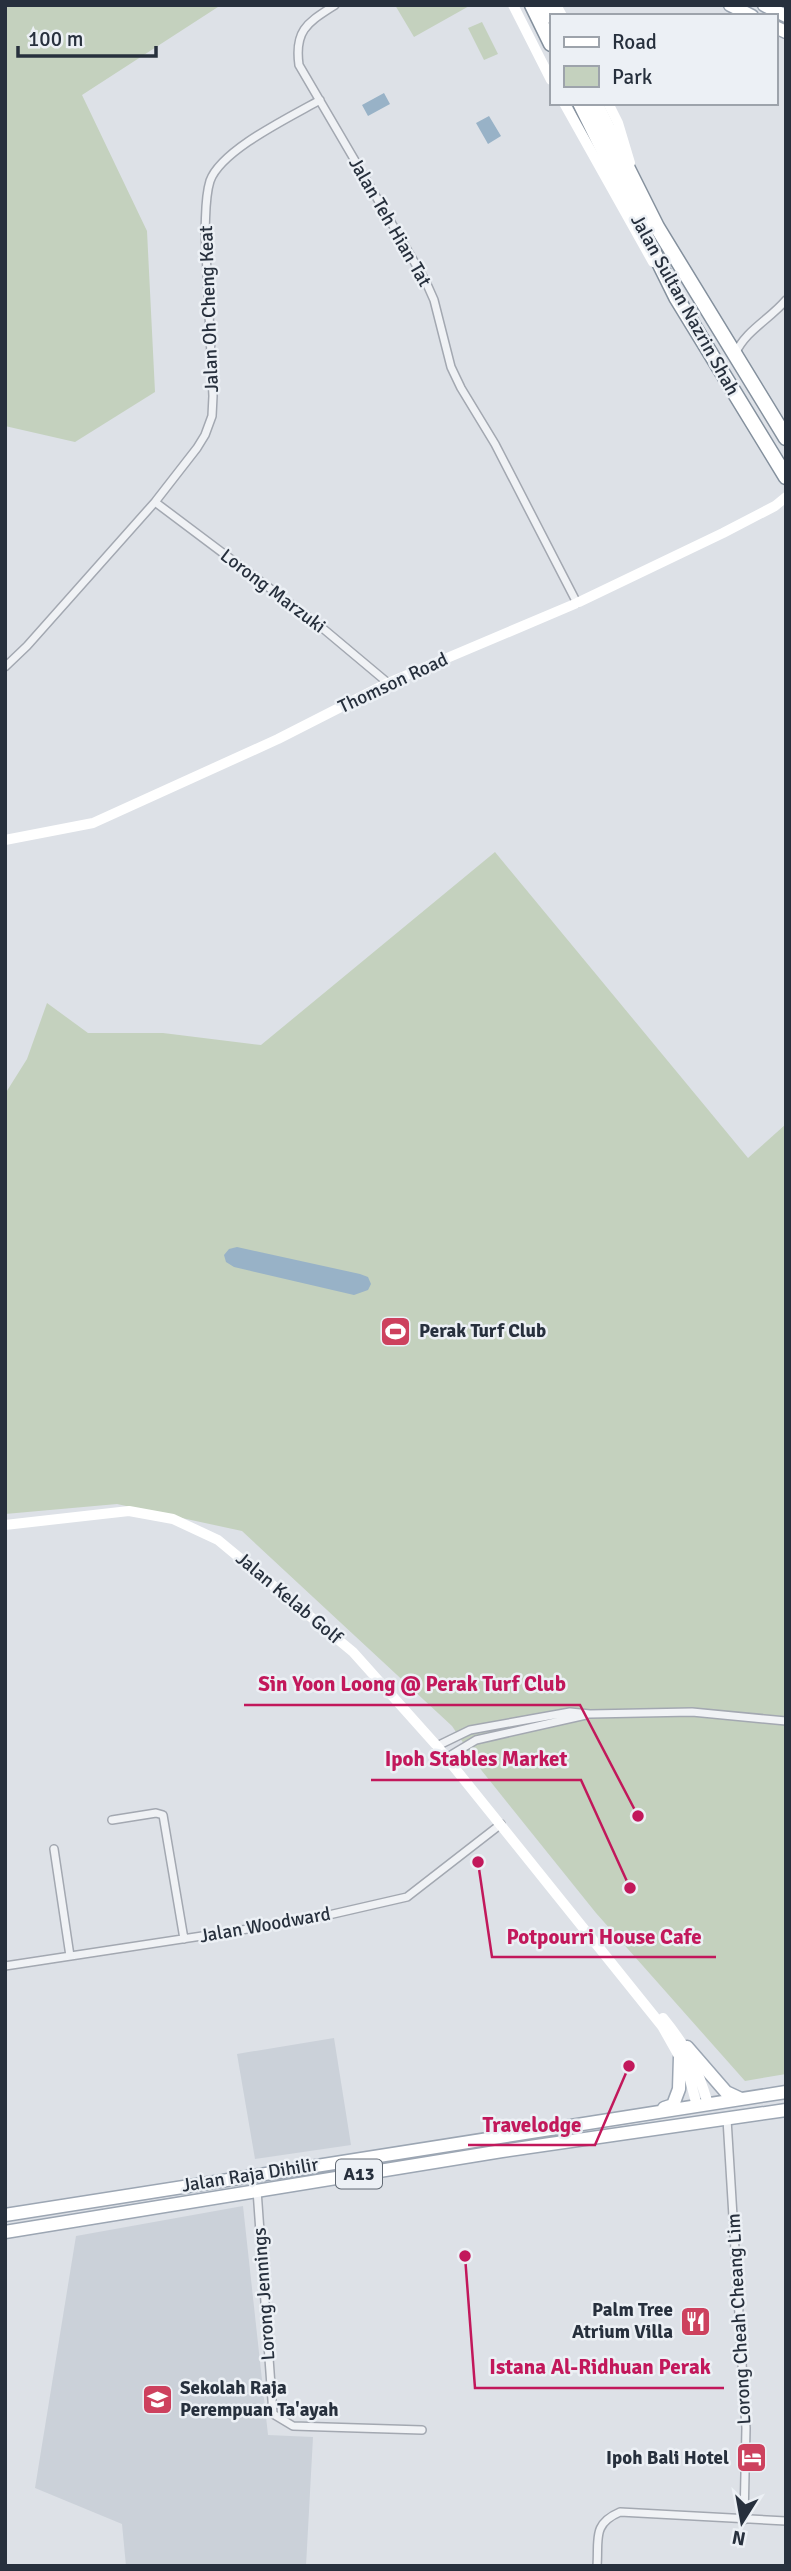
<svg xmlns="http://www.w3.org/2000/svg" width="791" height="2571" font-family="Signika,sans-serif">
<rect width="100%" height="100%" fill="#dde1e7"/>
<path fill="#cbd1d9" d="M334 2038 351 2145 255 2159 237 2054Z
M243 2206 268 2435 313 2437 306 2566H126L122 2524 35 2488 76 2236Z"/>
<path fill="#c4d1be" d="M5 5H221L82 95 147 231 155 392 75 442 5 426Z
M395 5H471L414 37Z
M482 22 498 54 484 60 468 28Z
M495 852 748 1158 786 1124V2074L745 2081 596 1913 482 1771 452 1726 242 1531 117 1504 5 1514V1094L27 1059 47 1003 88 1033H163L261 1045Z"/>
<path fill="#98b2c7" d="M384 93 390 104 368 116 362 105Z
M489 116 501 136 488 144 476 123Z
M237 1247 360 1274 368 1277 371 1284 368 1290 354 1295 234 1267 226 1262 224 1255 229 1249Z"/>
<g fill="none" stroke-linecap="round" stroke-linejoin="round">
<defs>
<path id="street" d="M335 5C309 22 294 29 299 65L426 282 434 300 451 367 461 388 495 444 577 603
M735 354C746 330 769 320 786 300
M155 502 320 626 388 683
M5 667 27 646 155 502 197 448 205 435 212 416 213 396 205 231C206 214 205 197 210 181 221 150 290 117 320 100
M437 1746 470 1730 570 1712 590 1714 692 1712 786 1721
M446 1758 476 1740 586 1715
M112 1820 156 1813 163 1815 184 1939
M54 1849 70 1956
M5 1966 307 1920 407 1897 501 1824
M727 2119 746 2428 744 2520
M257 2190 273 2414 293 2426 422 2430
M597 2566C599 2539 592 2524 620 2512L786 2521"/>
<path id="primary" d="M730 5 752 16
M764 5 786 16
M775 27 786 32
M687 2047 726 2092 741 2099
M664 2108 673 2105 679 2089 680 2057
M5 2215 786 2092
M5 2232 502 2151 786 2110"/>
<path id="highway" d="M532 5 551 44
M546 5 551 16
M580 103 676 297 786 477
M595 103 657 227 786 438"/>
</defs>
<use href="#street" stroke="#a3a8b1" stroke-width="10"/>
<use href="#primary" stroke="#9ca6b3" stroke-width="15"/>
<use href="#highway" stroke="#84909d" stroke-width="17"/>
<use href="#street" stroke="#f0f2f5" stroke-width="7"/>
<path stroke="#fff" stroke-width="10" d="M513 5 551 80
M556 5 562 16
M564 103 653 262
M608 103 618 123 630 163
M5 840 93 823 278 739 388 683 577 603 723 533 775 506 786 497
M5 1525 129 1511 173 1519 218 1540 353 1652 437 1746 662 2026 688 2072 697 2106
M663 2018C688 2049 697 2066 708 2104"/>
<use href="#primary" stroke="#fff" stroke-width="12"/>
<use href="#highway" stroke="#fff" stroke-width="14"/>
</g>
<defs>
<symbol id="stadium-square" viewBox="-11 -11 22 22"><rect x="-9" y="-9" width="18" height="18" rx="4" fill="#cd415e" stroke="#ecf0f5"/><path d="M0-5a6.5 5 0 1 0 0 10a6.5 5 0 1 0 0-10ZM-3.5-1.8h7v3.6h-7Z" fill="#fff"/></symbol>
<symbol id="restaurant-square" viewBox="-11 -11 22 22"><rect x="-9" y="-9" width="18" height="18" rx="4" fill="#cd415e" stroke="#ecf0f5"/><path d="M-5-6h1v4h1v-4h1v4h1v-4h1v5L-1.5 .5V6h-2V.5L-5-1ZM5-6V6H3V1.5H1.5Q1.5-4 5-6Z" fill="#fff"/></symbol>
<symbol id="school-square" viewBox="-11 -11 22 22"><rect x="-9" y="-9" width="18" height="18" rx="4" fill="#cd415e" stroke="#ecf0f5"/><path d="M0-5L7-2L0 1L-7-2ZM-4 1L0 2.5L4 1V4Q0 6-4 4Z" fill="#fff"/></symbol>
<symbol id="hotel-square" viewBox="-11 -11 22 22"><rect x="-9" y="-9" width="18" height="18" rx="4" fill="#cd415e" stroke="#ecf0f5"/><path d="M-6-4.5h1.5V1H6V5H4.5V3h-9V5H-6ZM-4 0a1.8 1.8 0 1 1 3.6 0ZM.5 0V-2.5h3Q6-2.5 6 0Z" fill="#fff"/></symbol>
</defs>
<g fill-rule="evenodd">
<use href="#stadium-square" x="378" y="1314" width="35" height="35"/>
<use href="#restaurant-square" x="678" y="2304" width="35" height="35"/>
<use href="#school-square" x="140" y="2382" width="35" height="35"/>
<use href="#hotel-square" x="734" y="2440" width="35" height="35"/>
</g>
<g text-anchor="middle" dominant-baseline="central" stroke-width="5" stroke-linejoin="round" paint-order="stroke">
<rect fill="#ecf0f5" stroke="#626a74" stroke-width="2" x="336" y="2159.5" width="46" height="29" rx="5"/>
<g font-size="18" font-weight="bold" fill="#27303d">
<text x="359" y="2174">A13</text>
</g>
<g font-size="19" fill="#27303d" stroke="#ecf0f5">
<text transform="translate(390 222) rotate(60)">Jalan Teh Hian Tat</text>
<text transform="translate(685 305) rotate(61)">Jalan Sultan Nazrin Shah</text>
<text transform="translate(209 309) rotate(-92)">Jalan Oh Cheng Keat</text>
<text transform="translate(273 591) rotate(37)">Lorong Marzuki</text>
<text transform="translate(393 683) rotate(-25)">Thomson Road</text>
<text transform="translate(289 1598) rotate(40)">Jalan Kelab Golf</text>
<text transform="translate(265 1925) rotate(-10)">Jalan Woodward</text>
<text transform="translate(250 2175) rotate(-9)">Jalan Raja Dihilir</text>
<text transform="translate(264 2294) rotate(-94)">Lorong Jennings</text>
<text transform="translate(739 2319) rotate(-93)">Lorong Cheah Cheang Lim</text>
</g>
<g font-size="19" font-weight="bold" fill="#27303d" stroke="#ecf0f5" text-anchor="start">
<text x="419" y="1331">Perak Turf Club</text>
<text x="673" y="2310" text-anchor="end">Palm Tree<tspan x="673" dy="22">Atrium Villa</tspan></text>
<text x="180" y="2388">Sekolah Raja<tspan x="180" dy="22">Perempuan Ta'ayah</tspan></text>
<text x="729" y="2458" text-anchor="end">Ipoh Bali Hotel</text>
</g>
</g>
<path fill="none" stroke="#c2185b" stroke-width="2.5" d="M638 1816L580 1705H244M630 1888L581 1780H371M478 1862L492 1957H716M629 2066L595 2145H468M465 2256L475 2388H724"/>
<g fill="#c2185b" stroke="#ecf0f5" stroke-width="2.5">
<circle cx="638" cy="1816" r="7"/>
<circle cx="630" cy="1888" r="7"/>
<circle cx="478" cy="1862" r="7"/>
<circle cx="629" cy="2066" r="7"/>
<circle cx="465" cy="2256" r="7"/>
</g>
<g font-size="21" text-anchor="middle" font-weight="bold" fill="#c2185b" stroke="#ecf0f5" stroke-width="5" stroke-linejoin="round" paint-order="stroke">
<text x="412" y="1691">Sin Yoon Loong @ Perak Turf Club</text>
<text x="476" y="1766">Ipoh Stables Market</text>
<text x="604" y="1944">Potpourri House Cafe</text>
<text x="532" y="2132">Travelodge</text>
<text x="600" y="2374">Istana Al-Ridhuan Perak</text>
</g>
<rect width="791" height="2571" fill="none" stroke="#27303d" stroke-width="14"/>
<rect x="550" y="14" width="228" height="91" fill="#ecf0f5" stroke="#9da3ab" stroke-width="2"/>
<rect x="564" y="37" width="35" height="10" fill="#ffffff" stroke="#9da3ab" stroke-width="2"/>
<text x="612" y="49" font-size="21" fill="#27303d">Road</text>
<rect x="564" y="66" width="35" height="21" fill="#c4d1be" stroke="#9da3ab" stroke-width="2"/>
<text x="612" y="84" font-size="21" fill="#27303d">Park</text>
<g transform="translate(742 2522) rotate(191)" stroke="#ecf0f5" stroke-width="5" paint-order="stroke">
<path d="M0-5L12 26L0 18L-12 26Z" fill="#27303d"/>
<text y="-10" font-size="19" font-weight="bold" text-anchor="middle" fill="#27303d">N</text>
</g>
<path d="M18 46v10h138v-10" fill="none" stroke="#27303d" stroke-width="3.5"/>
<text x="28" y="46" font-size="21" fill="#27303d" stroke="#ecf0f5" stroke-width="5" paint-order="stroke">100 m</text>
</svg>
